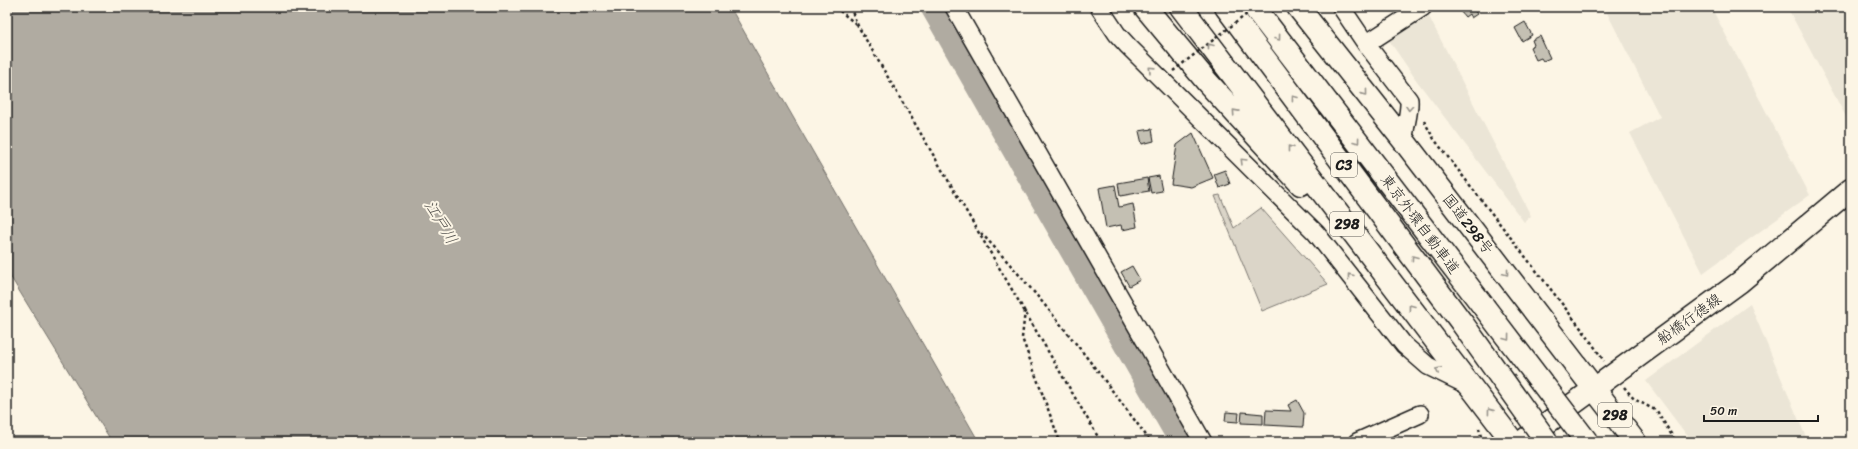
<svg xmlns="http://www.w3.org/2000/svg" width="1858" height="449" font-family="Sriracha,'Klee One',sans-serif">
<rect width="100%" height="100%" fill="#fcf5e5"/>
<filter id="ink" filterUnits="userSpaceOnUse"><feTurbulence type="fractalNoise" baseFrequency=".025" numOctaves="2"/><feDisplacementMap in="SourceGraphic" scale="8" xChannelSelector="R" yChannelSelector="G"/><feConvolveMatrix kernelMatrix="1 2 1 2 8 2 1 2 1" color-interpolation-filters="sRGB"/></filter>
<g filter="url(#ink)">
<path fill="#ebe5d6" d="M1604 7H1711L1810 195 1703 273 1630 133 1660 117Z
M1787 7H1851V126Z
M1425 9 1531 216 1524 222 1417 81 1386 36Z
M1750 304 1808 442H1692L1646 381Z"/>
<path fill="#dbd5c8" stroke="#7c7872" d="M1220 195 1234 228 1261 208 1328 284 1262 311 1215 196Z"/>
<path fill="#b0aba1" stroke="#75726c" d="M7 7H730L979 442H112L7 271Z"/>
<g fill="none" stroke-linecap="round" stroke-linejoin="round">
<path stroke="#b0aba1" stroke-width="27" d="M934 7 1183 442"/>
</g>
<path fill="#c4c0b3" stroke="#1c1c1c" d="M1464 7H1481L1475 11 1477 14 1471 18 1469 14 1465 17 1460 11Z
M1525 22 1532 35 1522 41 1515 28Z
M1540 36 1550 58 1543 61 1541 58 1536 60 1530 47 1534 45 1532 40Z
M1152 129 1154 141 1142 144 1139 131Z
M1193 133 1213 178 1191 187 1171 184 1177 145Z
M1225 170 1230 184 1219 188 1214 174Z
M1159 176 1162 191 1151 193 1148 178Z
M1147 178 1149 191 1120 196 1118 183Z
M1115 185 1119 207 1133 204 1137 227 1122 230 1121 225 1106 228 1099 188Z
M1132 266 1140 280 1129 286 1121 272Z
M1297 400 1304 413 1303 427 1265 425 1266 410 1291 411 1288 405Z
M1226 412 1239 413 1238 422 1225 421Z
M1242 412 1263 414V424L1241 423Z"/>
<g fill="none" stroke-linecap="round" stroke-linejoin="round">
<defs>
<path id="minor" d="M954 7 1203 442
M1099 7 1117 34 1128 46 1316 233 1404 345 1428 366 1467 385
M1341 7 1366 44 1409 100C1410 114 1404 127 1404 141
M1366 44 1423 7
M1357 442 1420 414"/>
<path id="major" d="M1521 442 1740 282 1851 189"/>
<path id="highway" d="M1145 7 1208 83 1301 184
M1181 7 1513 442
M1226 7 1462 323
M1254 7 1484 307
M1298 7 1404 141 1635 442"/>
</defs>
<use href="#minor" stroke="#1c1c1c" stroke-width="20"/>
<use href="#major" stroke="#1c1c1c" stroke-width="24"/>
<use href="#highway" stroke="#1c1c1c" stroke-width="25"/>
<path stroke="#1c1c1c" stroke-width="2.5" stroke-dasharray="3 3" stroke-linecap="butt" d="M835 7 856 24
M850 7 858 26 1101 442
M1424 121 1434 139 1587 336 1604 361
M981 233C1043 298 1097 370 1151 442
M1025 311 1022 338 1060 442
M1624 387 1634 399 1657 411 1676 442
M1479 428 1481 437 1485 442"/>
<use href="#minor" stroke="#fcf5e5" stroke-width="17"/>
<use href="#major" stroke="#fcf5e5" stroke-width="21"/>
<use href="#highway" stroke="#fcf5e5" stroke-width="22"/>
<defs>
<path id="highway-bridge" d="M1484 307 1587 442
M1462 323 1547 442"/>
</defs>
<use href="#highway-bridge" stroke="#1c1c1c" stroke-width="25" stroke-linecap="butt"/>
<path stroke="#1c1c1c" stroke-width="2.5" stroke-dasharray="3 3" stroke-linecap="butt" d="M1173 71 1256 7"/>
<use href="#highway-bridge" stroke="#fcf5e5" stroke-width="22"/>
</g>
<defs><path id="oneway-chevron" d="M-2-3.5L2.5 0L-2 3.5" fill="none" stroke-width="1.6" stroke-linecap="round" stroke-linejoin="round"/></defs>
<g stroke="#97938b">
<use href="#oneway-chevron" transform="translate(1278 38) rotate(53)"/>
<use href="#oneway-chevron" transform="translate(1210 46) rotate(-128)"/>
<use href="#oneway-chevron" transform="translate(1151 69) rotate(-136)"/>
<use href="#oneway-chevron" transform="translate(1365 93) rotate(51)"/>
<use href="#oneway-chevron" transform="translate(1294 98) rotate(-127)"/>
<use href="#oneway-chevron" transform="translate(1409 108) rotate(95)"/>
<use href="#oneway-chevron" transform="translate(1235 112) rotate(-132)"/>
<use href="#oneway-chevron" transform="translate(1357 141) rotate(53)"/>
<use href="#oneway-chevron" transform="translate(1290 148) rotate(-128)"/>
<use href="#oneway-chevron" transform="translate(1243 161) rotate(-135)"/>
<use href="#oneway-chevron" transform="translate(1414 258) rotate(-127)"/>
<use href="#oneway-chevron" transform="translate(1506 273) rotate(52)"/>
<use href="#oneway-chevron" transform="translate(1350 276) rotate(-128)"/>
<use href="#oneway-chevron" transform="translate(1411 307) rotate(-127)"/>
<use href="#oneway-chevron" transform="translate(1507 338) rotate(53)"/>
<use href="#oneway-chevron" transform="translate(1438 370) rotate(-155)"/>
<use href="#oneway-chevron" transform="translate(1490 411) rotate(-127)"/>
</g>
</g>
<g text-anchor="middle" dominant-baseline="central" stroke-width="4" stroke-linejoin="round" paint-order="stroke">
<g fill="#fcf5e5" stroke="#5f5d58" stroke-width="1">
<rect x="1331" y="153" width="26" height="24" rx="3"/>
<rect x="1330" y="212" width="34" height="24" rx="3"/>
<rect x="1598" y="403" width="34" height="24" rx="3"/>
</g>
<g font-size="14" font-weight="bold" fill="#1c1c1c">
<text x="1344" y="165">C3</text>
<text x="1347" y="224">298</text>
<text x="1615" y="415">298</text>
</g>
<g font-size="15" fill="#1c1c1c" stroke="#fcf5e5">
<text transform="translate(1420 224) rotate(53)">東京外環自動車道</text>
<text transform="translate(1468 224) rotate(52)">国道298号</text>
<text transform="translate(1689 319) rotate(-36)">船橋行徳線</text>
</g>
<g font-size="16" font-style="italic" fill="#575551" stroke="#fcf5e5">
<text transform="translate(441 222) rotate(59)">江戸川</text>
</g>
</g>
<rect width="1858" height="449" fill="none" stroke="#fcf5e5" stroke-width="24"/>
<rect x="12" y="12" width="1834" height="425" fill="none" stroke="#1c1c1c" stroke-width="1.5" filter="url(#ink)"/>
<path d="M1704 415v6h114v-6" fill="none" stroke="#1c1c1c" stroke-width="2"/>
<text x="1710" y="415" font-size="12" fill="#1c1c1c" stroke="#fcf5e5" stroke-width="3" paint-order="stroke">50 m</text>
</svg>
